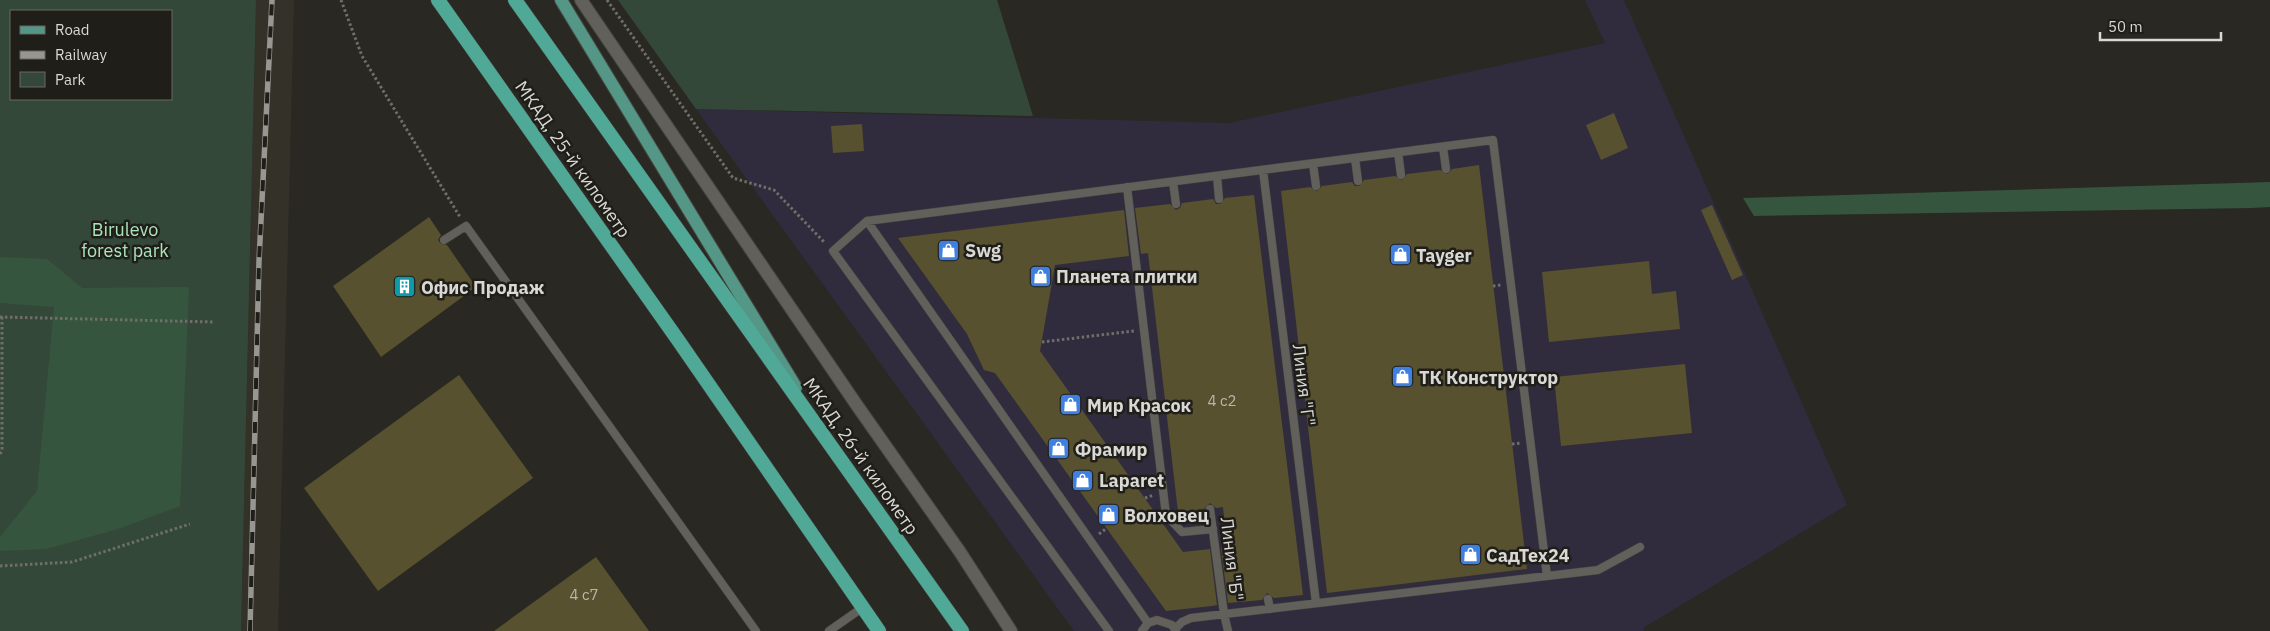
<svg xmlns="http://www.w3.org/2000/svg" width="2270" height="631" font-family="'IBM Plex Sans',sans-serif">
<rect width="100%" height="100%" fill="#292822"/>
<path fill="#302c3d" d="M1585 0H1624L1847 505 1643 628 1644 631H1074L696 109 1229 123 1605 43Z"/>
<path fill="#343228" d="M256 0H294L278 631H241Z"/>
<path fill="#344839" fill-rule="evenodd" d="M0 0H256L241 631H0ZM11 11H171V99H11Z
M618 0H997L1033 116 696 109Z"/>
<path fill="#35553f" d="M2270 182V207L2251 208 1754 216 1743 198Z
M0 257 47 259 82 288 189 287 180 506 118 529 46 549 0 551V537L37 491 54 307 0 303Z"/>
<path fill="#58512f" d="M1614 113 1628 148 1601 160 1586 125Z
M862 124 864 151 833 153 831 126Z
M1479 165 1527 569 1327 593 1281 191 1310 187 1317 191 1322 186 1352 182 1355 186H1359L1364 180 1395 176 1402 180 1407 174 1440 170 1447 174 1452 169Z
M1254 195 1303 595 1274 598 1267 593 1262 600 1228 603 1221 548 1227 547 1223 507 1216 508 1210 503 1204 509 1178 512 1148 253 1141 254 1135 208 1170 204 1176 210 1180 208 1182 203 1213 199 1216 204H1220L1225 198Z
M1712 205 1743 275 1732 280 1701 210Z
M1124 210 1129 256 1055 265 1040 351 1183 552 1210 549 1217 605 1212 606 1166 611 995 373 984 370 967 334 898 238Z
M429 217 441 235 438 240 440 243 447 245 476 287 381 357 333 286Z
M1649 261 1652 294 1676 291 1680 329 1549 342 1542 272Z
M1685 364 1692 433 1561 446 1554 377Z
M459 375 533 478 378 591 304 488Z
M596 557 649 631H494Z"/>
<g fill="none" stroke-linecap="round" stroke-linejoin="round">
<defs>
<path id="service" d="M1443 147 1446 169
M1398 152 1401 175
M1355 158 1358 181
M1313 164 1316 186
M1263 170 1316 603
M1217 176 1219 199
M1173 182 1176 204
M1127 187 1166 515 1182 532 1213 529
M867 221 1148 623
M444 240 466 226 756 631
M1210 509 1224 614 1228 631
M1268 599 1270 609
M1175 629 1182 622 1191 618 1598 570 1640 547
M829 631 862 608
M1109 631 833 251 867 221 1493 140 1547 576
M1142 631 1148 623 1157 620 1172 625 1176 631"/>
<path id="tertiary" d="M581 0 856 404 960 552 1011 631"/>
<path id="primary" d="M561 0 796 387"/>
<path id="trunk" d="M438 0 678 340 879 631
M515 0 962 631"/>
</defs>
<use href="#service" stroke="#464540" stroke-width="9"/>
<use href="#tertiary" stroke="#464540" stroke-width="14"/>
<use href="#primary" stroke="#464540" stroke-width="14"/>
<use href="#trunk" stroke="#464540" stroke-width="15"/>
<path stroke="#6f6e69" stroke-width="3" stroke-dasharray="2.5 2.5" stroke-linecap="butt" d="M341 0 362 56 460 217
M607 0 733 178 774 190 825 243
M1493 286 1501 285
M0 317 215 322
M1042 342 1134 331
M1512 444 1521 443
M0 454 2 451V317
M1145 498 1154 495
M1099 534 1107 528
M0 566 72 562 190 524"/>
<use href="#service" stroke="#61605a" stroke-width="8"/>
<use href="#tertiary" stroke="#61605a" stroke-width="12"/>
<use href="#primary" stroke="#549787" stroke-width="12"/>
<use href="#trunk" stroke="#50a996" stroke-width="14"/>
<defs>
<path id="rail" d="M250 631 259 261 272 0"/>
</defs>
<use href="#rail" stroke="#979691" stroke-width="5.5"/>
<use href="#rail" stroke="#1f1e19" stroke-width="4" stroke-dasharray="11" stroke-linecap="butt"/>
</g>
<defs>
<symbol id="shop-square" viewBox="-11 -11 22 22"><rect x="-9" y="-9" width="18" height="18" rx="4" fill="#3f7fe0" stroke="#1f1e19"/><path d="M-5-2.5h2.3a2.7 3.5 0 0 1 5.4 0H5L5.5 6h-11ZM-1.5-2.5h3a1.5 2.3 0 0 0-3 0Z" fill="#fff"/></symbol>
<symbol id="building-square" viewBox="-11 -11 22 22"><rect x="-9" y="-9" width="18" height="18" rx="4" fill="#0f9aa8" stroke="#1f1e19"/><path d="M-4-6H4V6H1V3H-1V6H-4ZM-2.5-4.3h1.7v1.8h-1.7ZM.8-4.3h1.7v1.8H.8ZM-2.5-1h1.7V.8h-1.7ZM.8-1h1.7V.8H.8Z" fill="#fff"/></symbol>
</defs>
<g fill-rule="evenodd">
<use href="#shop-square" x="936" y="238" width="25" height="25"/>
<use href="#shop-square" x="1388" y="242" width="25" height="25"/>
<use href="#shop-square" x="1028" y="264" width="25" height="25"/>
<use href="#building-square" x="392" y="274" width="25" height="25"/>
<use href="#shop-square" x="1390" y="364" width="25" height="25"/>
<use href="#shop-square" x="1058" y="392" width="25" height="25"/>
<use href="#shop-square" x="1046" y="436" width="25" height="25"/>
<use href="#shop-square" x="1070" y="468" width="25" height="25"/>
<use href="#shop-square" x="1096" y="502" width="25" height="25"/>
<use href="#shop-square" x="1458" y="542" width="25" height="25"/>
</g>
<g text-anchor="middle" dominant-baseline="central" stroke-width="5" stroke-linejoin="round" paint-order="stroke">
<g font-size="15" fill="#b9b6ab">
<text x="1222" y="400">4 с2</text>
<text x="584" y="594">4 с7</text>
</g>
<g font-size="18" fill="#d9d8d4" stroke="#1f1e19">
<text transform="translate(573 159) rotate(55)">МКАД, 25-й километр</text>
<text transform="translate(1304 385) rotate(83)">Линия "Г"</text>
<text transform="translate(861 456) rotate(55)">МКАД, 26-й километр</text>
<text transform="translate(1232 559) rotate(83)">Линия "Б"</text>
</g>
<g font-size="18" fill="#aae4ba" stroke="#1f1e19">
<text x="125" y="229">Birulevo<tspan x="125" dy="21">forest park</tspan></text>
</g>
<g font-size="18" font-weight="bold" fill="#d9d8d4" stroke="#1f1e19" text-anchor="start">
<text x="965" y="250">Swg</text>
<text x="1416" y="255">Tayger</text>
<text x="1056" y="276">Планета плитки</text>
<text x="421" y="287">Офис Продаж</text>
<text x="1419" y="377">ТК Конструктор</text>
<text x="1087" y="405">Мир Красок</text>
<text x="1075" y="449">Фрамир</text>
<text x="1099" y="480">Laparet</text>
<text x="1124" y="515">Волховец</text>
<text x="1486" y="555">СадТех24</text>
</g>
</g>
<rect x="10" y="10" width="162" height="90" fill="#1f1e19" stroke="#696864"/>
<rect x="20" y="26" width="25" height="8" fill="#549787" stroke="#696864"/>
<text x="55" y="35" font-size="15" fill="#d9d8d4">Road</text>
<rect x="20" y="51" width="25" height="8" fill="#979691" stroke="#696864"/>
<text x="55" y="60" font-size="15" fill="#d9d8d4">Railway</text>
<rect x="20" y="72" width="25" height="15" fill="#344839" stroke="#696864"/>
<text x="55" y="85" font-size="15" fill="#d9d8d4">Park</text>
<path d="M2100 32v8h121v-8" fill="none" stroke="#d9d8d4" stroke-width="2.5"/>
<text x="2108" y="32" font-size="15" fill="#d9d8d4" stroke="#1f1e19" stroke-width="4" paint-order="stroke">50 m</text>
</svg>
